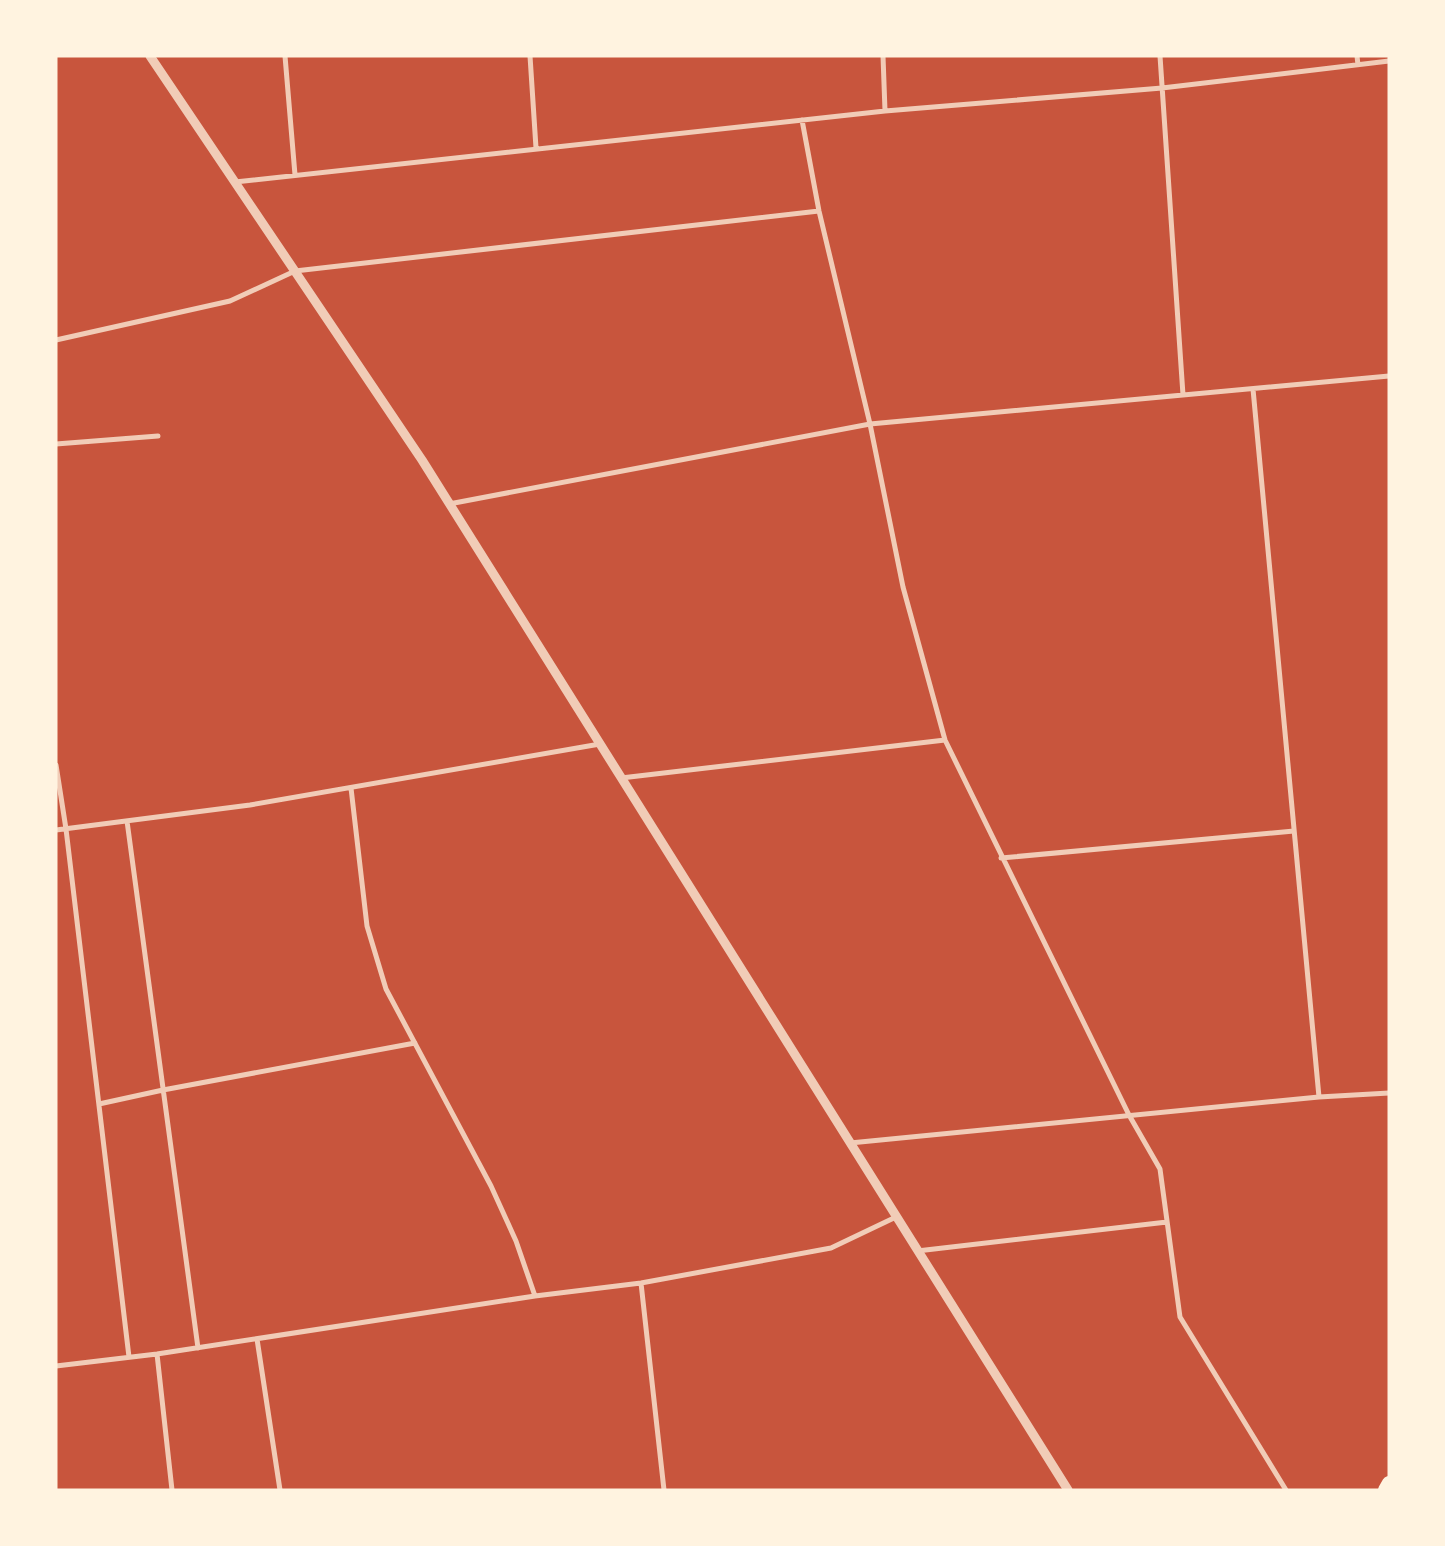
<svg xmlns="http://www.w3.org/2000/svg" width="1445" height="1546" font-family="'Golos Text',sans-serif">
<rect width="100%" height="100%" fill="#c8553d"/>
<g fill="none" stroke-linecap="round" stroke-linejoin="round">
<path stroke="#f1ccb7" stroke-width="5" d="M285 56 295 175
M530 56 536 148
M883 56 885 111
M1160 56 1183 395
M1357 56 1358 65
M802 120 819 211 870 424 903 587 945 740 1129 1115 1160 1169 1180 1317 1286 1490
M235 182 885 111 1162 88 1389 61
M56 340 230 301 295 271 819 211
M1253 389 1319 1097
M56 444 158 436
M449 504 870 424 1389 376
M56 765 66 829 129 1357
M621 778 945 740
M351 788 367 926 386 989 491 1186 516 1241 535 1296
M127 821 198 1348
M56 830 250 805 600 744
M1001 858 1294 831
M99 1104 163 1090 415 1043
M850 1143 1319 1097 1389 1093
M917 1251 1167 1222
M641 1283 664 1490
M257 1339 280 1490
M157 1354 172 1490
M56 1366 157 1354 535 1296 641 1283 831 1248 896 1217"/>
<path stroke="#f1ccb7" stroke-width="9" d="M150 56 422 460 1068 1490"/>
<path stroke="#fff3e0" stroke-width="14" d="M1385 1490 1389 1483"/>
</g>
<rect width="1445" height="1546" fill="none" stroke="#fff3e0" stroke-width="115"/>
</svg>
